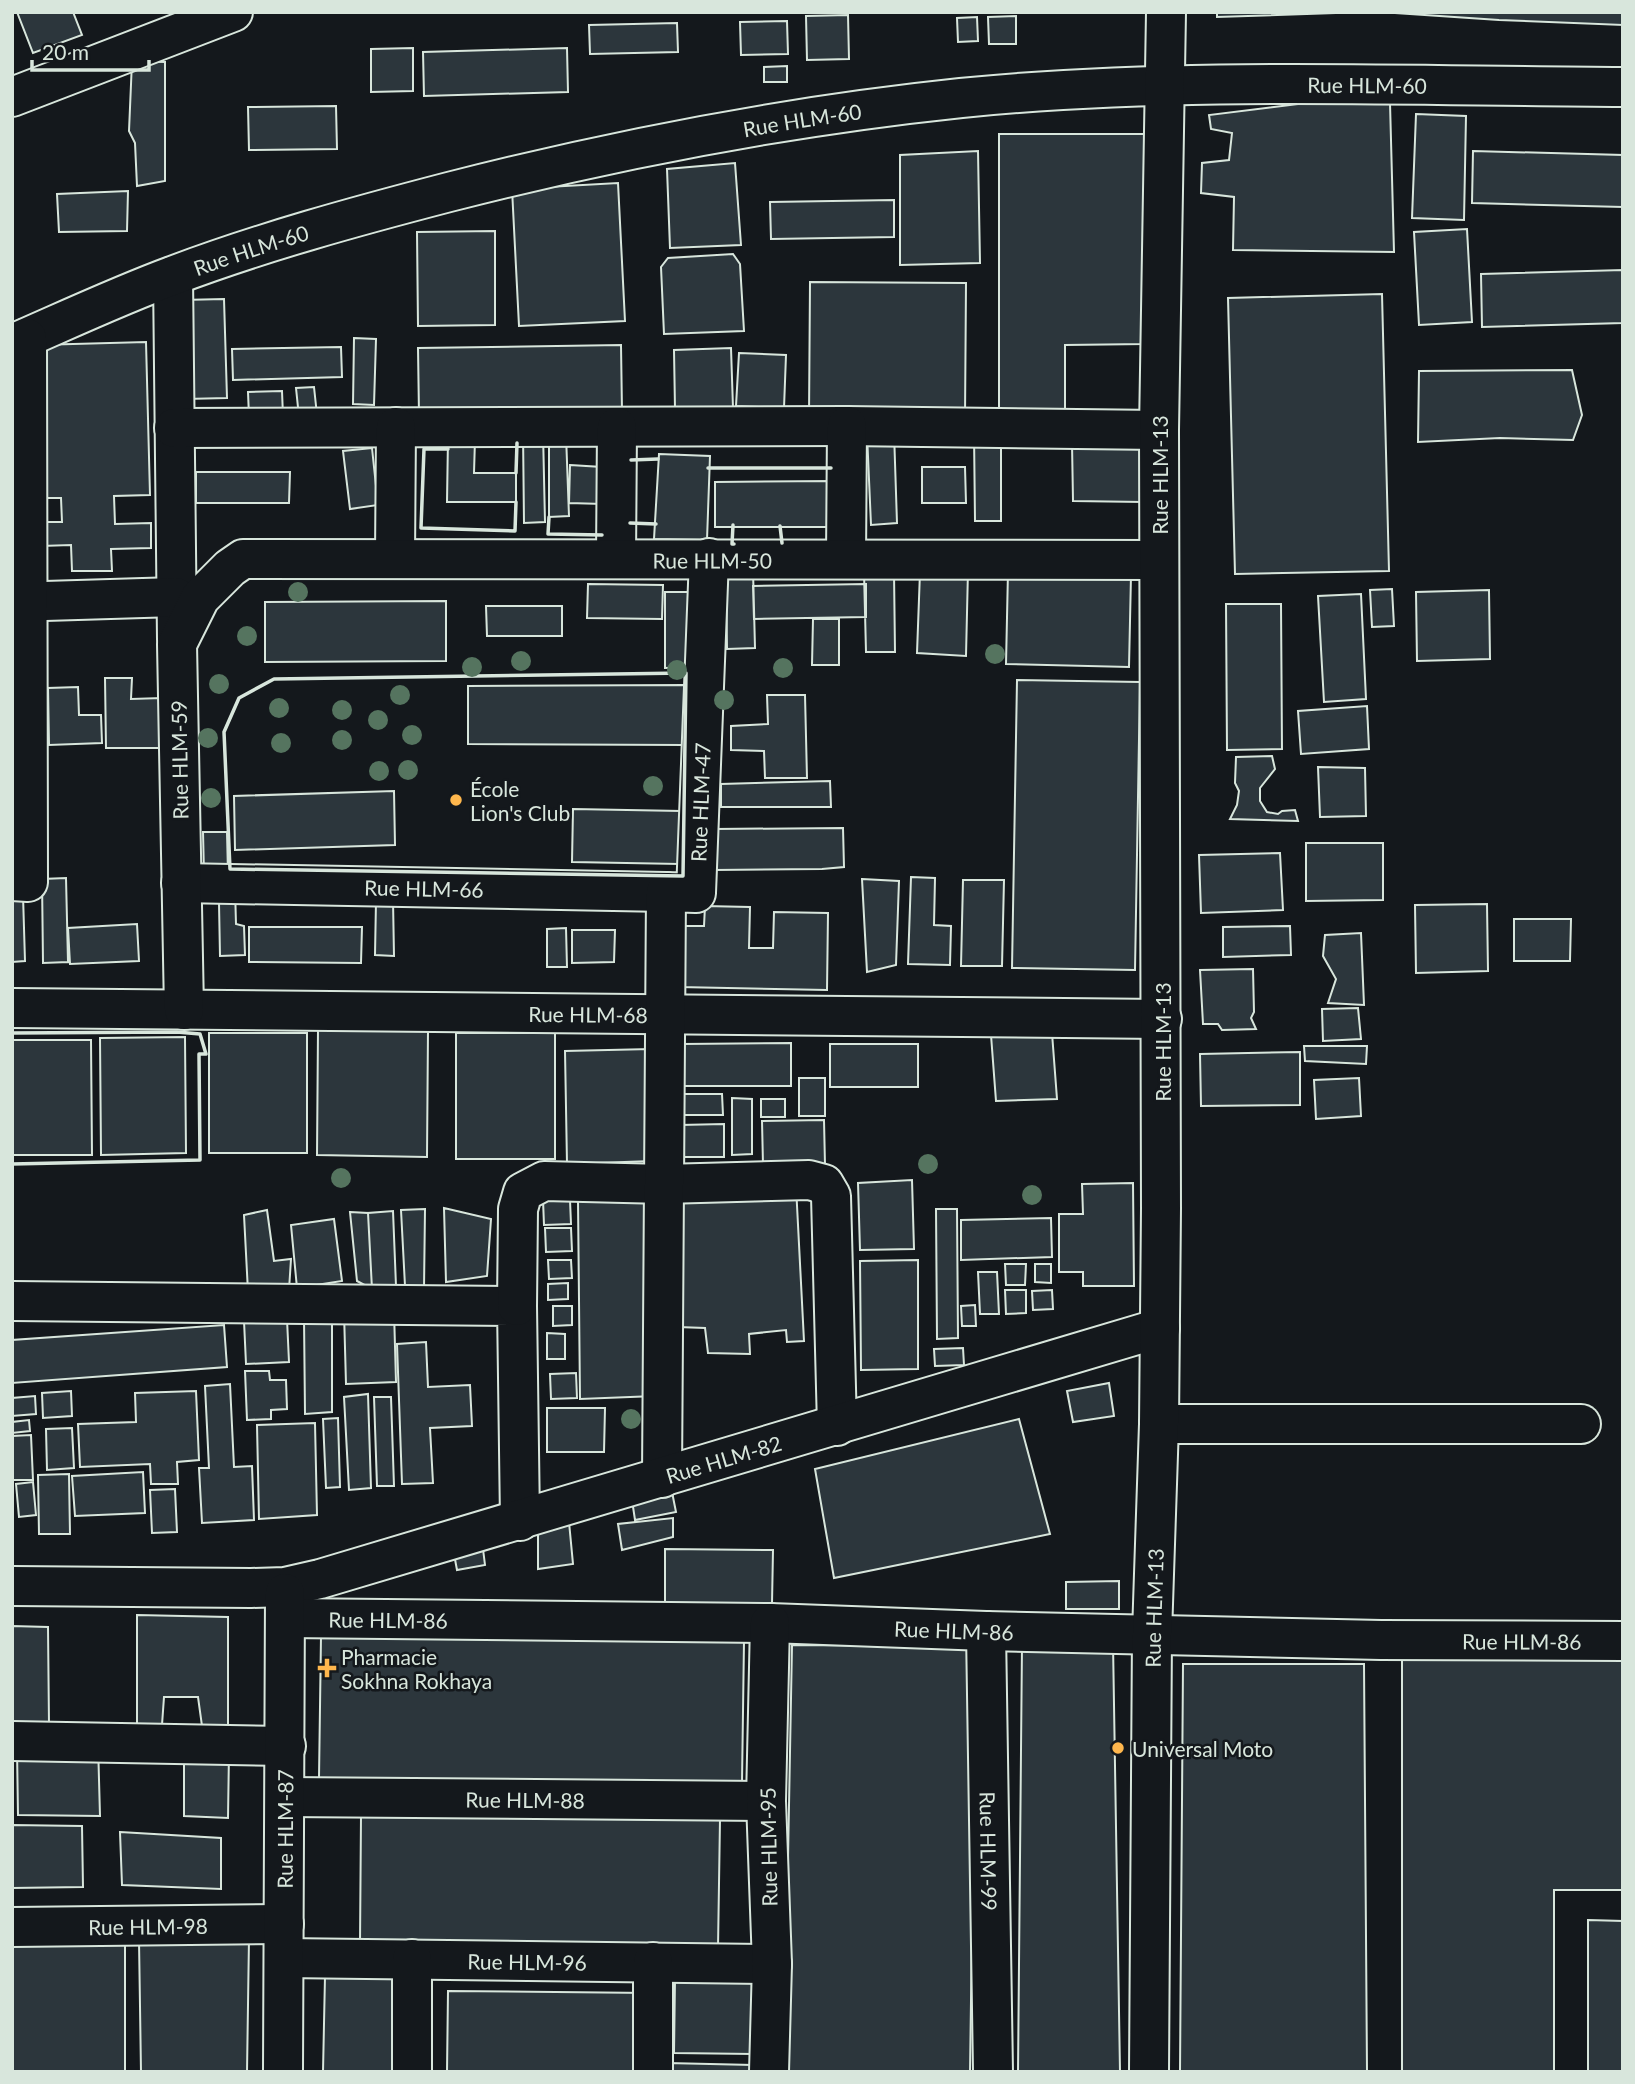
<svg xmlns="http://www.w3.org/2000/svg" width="1635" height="2084" font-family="Lato,sans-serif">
<rect width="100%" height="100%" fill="#14181c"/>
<path fill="#2c363c" stroke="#d8e6dc" stroke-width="2" d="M17 12H73L82 35 33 53Z
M1217 12H1365L1217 17Z
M1380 12H1623V25L1499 20Z
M848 15 849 59 807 60 806 16Z
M1016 16V44H989L988 17Z
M977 17 978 41 958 42 957 18Z
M787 21 788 54 741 55 740 22Z
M677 23 678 52 590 54 589 25Z
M413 48V91L371 92V49Z
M567 48 568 92 424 96 423 52Z
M132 61 165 62V181L137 186 135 143 129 131Z
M787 66V82H764V67Z
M1390 103 1394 252 1233 250 1234 197 1201 193 1202 163 1229 160 1232 133 1211 129 1209 115 1298 104Z
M336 106 337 149 249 150 248 107Z
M1416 114 1466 116 1464 220 1412 218Z
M999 134H1145V344L1065 345V412L999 411Z
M978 151 980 263 900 265V155Z
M1473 151 1623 155V207L1472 203Z
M735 163 741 245 670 248 667 169Z
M618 183 625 321 519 326 512 189Z
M128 191 127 231 59 232 57 194Z
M894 200V237L771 239 770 202Z
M1467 229 1472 322 1419 325 1414 232Z
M495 231V325L418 326 417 232Z
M733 254 740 264 744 331 664 334 661 267 668 258Z
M1623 270V323L1482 327 1481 274Z
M810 282 966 283 965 418 809 417Z
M1382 294 1389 571 1235 574 1228 298Z
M224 299 227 398 185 399 182 300Z
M354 338 376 339 374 405 353 404Z
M146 342 150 495 114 496 115 524 151 523V548L111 549 112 571H72L71 545 41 546V522H62L61 498H40L37 345Z
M621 345 622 412 419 415 418 348Z
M341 347 342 377 233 380 232 349Z
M731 348 733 408 675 409 674 350Z
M739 353 786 355 784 408 736 406Z
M1572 370 1582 415 1573 440 1500 438 1418 442 1419 371Z
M314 387 317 415 299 417 296 388Z
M282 391 283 416 249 417 248 392Z
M523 432H543L545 522 524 523Z
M894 432 897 523 871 525 867 434Z
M974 433H1001V521H975Z
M549 434 566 435 569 516 549 517Z
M448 438 475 439 474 473H516V502H447Z
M1142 440 1143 502 1073 501 1072 443Z
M372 448 378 505 350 509 343 451Z
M659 454 710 456 707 540 654 539Z
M570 465 602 467 603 504 569 503Z
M922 467H965L966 503H922Z
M196 472H290L289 503H196Z
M834 481 837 527H715V482Z
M726 570H753L755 648 727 649Z
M968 570 966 656 917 653 920 572Z
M1008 571 1131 575 1129 667 1006 664Z
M864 572H894L895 652H866Z
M588 584 663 585 662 619 587 618Z
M866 584V617L754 619 753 586Z
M1392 589 1394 626 1372 627 1370 590Z
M1489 590 1490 659 1417 661 1416 592Z
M665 592H693L697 667 665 668Z
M1361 594 1366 699 1324 702 1318 596Z
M446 601V661L265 662V602Z
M1226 604H1281L1282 749 1227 750Z
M486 606H562V636H487Z
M813 619H839V665H812Z
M105 678H132L131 699 162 698V748H106Z
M1017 680 1140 682 1135 970 1012 968Z
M684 685V745L468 744V686Z
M78 687 79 715H101L102 743 49 745 48 688Z
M767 695H805L807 778H765L764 751 731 750V726L768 724Z
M1367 706 1369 749 1301 754 1298 711Z
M1272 756 1275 769 1260 788V801L1267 812 1278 814 1282 811 1295 810 1298 821 1230 819 1237 805 1239 791 1235 783 1236 757Z
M1318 767 1365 768 1366 816 1320 817Z
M830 781 831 807H721V784Z
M394 791 395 845 235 850 234 796Z
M573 809 681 811 680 864 572 862Z
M843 828 844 867 822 869 714 870V829Z
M203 832H227L228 874 204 875Z
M1306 843H1383V900L1306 901Z
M1280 853 1283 910 1201 913 1199 855Z
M911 877 935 878 934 925 951 926 950 965 908 964Z
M66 878 68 962 43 963 42 879Z
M862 879 899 881 896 965 867 972Z
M963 880H1004L1002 966H961Z
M235 888 236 924 244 926 245 955 220 956 219 903Z
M12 895H23L25 961 12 962Z
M393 900 394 956 375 955 376 901Z
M1487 904 1488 971 1416 973 1415 905Z
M705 906 750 907 749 948H773L774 912 828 913 827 990 679 987 680 926H704Z
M1514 919H1571L1570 961H1514Z
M137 924 139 961 70 964 68 928Z
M1290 926 1291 955 1223 957V927Z
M249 927H362L361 963 249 962Z
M566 928 567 967H547V929Z
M572 930H615L614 962 572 963Z
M1361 933 1364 1005 1328 1003 1336 979 1323 956 1325 935Z
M1253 969 1254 1012 1251 1018 1256 1029 1222 1030 1218 1024H1203L1200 970Z
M1358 1008 1361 1039 1323 1041 1322 1009Z
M318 1029 428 1030 427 1157 317 1155Z
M209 1033H307V1153H209Z
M456 1033H555V1159H456Z
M1052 1033 1057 1099 996 1101 991 1035Z
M185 1037 186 1153 101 1155 100 1038Z
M12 1040H91L92 1155H12Z
M791 1043V1086H682V1044Z
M830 1044H918V1087H830Z
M1304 1046H1367L1366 1064 1305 1061Z
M651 1049 653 1161 567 1164 565 1051Z
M1300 1052V1105L1201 1106 1200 1054Z
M799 1078H825V1116H799Z
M1359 1078 1361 1116 1316 1119 1314 1080Z
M682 1094H722L723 1115H682Z
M732 1098 752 1099V1154L732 1155Z
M761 1099H785V1117H761Z
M824 1120 825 1165H763L762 1121Z
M724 1124V1157H680V1125Z
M912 1180 914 1249 860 1250 858 1183Z
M1133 1183 1134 1286H1083V1272H1059V1214H1083L1082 1184Z
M796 1186 804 1341 787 1342 786 1330 749 1334 750 1354 708 1353 705 1328 678 1327V1191Z
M649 1197 655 1396 580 1399 578 1201Z
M543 1200H570L571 1224 544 1225Z
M444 1208 491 1219 487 1276 446 1282Z
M425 1209 424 1289 405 1286 401 1210Z
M936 1209H957L958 1338 937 1339Z
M267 1210 274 1261 291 1259 289 1290 248 1292 244 1215Z
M393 1211 396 1286 372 1289 368 1213Z
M350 1212 368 1213 372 1289 357 1281Z
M1051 1218 1052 1257 961 1260V1220Z
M334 1219 342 1281 297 1288 291 1225Z
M545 1228H571L572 1251 546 1252Z
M548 1260H571L572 1278 549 1279Z
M918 1260V1369L861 1370 860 1261Z
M1005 1264H1026L1025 1285H1006Z
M1035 1264H1051V1283L1035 1282Z
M978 1272H997L999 1314H980Z
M568 1283V1299L548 1300V1284Z
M1005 1290H1026V1313L1006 1314Z
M1052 1290 1053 1309 1033 1310 1032 1291Z
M975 1305 976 1326H962L961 1306Z
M553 1306H572V1325L553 1326Z
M394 1311 396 1382 346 1384 344 1312Z
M332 1313V1412L305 1414 304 1317Z
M287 1319 289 1362 246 1364 244 1321Z
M224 1325 227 1367 12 1383V1340Z
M547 1333 565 1334V1359H547Z
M426 1342 428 1387 470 1385 472 1426 430 1428 433 1483 402 1484 397 1344Z
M963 1348 964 1365 935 1366 934 1349Z
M245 1371H269L270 1380H286L287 1409 271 1410V1419L247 1420Z
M576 1373 577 1398 551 1399 550 1374Z
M1109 1383 1114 1416 1073 1422 1067 1391Z
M230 1384 234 1467 252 1466 254 1520 202 1523 199 1468H209L205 1386Z
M71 1391 72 1416 43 1418 42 1393Z
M196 1391 199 1460 177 1462 178 1484H151L150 1464 80 1467 78 1424 136 1422 135 1393Z
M368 1394 371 1488 349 1490 344 1397Z
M35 1396 36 1414 12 1416V1398Z
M374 1397H391L394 1486H377Z
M547 1408H605L604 1452H547Z
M338 1418 340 1487 326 1488 323 1419Z
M1019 1419 1050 1534 834 1578 815 1469Z
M29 1420 30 1431 12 1433V1422Z
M315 1423 317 1515 259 1519 257 1425Z
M72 1428 74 1468 47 1470 46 1429Z
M31 1435 33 1480H12V1436Z
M143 1472 145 1513 75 1516 72 1476Z
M69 1474 70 1534H39L38 1475Z
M33 1482 36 1515 19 1517 16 1484Z
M175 1489 177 1532 152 1533 150 1490Z
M672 1492 676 1512 635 1520 632 1500Z
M673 1518V1537L622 1550 618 1524Z
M569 1522 573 1564 538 1569V1529Z
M483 1549 485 1565 457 1570 454 1554Z
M665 1549 773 1550 772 1604H665Z
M1119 1581V1609H1066V1582Z
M137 1615 228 1617V1725L202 1726 198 1697H164L162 1725 137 1724Z
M12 1626 48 1627 49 1725H12Z
M321 1636 744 1641 742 1783 319 1778Z
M1113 1643 1120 2072H1018L1022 1644Z
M792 1645 976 1646 970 2072H784Z
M1402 1659H1623V1890H1554V2072H1402Z
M1183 1664H1364L1367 2072H1180Z
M98 1743 100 1816 18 1815 17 1749Z
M184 1752H229L228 1818 184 1816Z
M361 1815 720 1819 718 1948 360 1944Z
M12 1825 82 1826 83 1887 12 1888Z
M120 1832 221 1838V1889L122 1885Z
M1588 1920 1623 1921V2072H1588Z
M125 1938V2072H12V1939Z
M249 1938 247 2072H141L139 1940Z
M325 1976 401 1977 400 2072H323Z
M675 1979 755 1980 753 2054 674 2053Z
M448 1991 650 1993 649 2072H447Z
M667 2063 753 2065V2072H667Z"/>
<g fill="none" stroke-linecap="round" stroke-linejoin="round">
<defs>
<g id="minor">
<path d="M12 97 233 12"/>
<path d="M173 276 177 639"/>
<path id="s1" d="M12 344C65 321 118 296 172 276 262 242 357 216 449 192 617 149 789 116 961 98 1179 76 1404 86 1623 87"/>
<path d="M174 428 847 426 1159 430"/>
<path d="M395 558 396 427"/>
<path d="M616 559 617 427"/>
<path d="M846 559 847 426"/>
<path d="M12 602 176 597"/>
<path d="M12 881 28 882 27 338"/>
<path id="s2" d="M181 883 666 892"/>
<path id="s3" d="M12 1008 1162 1019"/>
<path id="s4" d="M184 1010 177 644 200 598 230 568 243 559 1159 560"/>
<path d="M12 1301 517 1306 520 1521"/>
<path d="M517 1306 518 1209 523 1192 544 1181 664 1184 809 1180 824 1184 831 1196 837 1426"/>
<path d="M1159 1424H1581"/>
<path id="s5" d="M662 1478 666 892 696 893 709 558"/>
<path id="s6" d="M12 1586 251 1588 285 1587 320 1579 1160 1328"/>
<path id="s7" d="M286 1618 770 1623 986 1631 1381 1640 1623 1641"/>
<path id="s8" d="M986 1631 993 2072"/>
<path d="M12 1741 286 1746"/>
<path id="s9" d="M285 1797 766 1801"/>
<path id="s10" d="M12 1927 284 1924"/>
<path id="s11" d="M284 1958 772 1964"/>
<path d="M412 1959V2072"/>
<path d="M653 1962V2072"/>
<path id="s12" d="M283 2072 285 1593"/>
<path d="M769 2072 772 1964 766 1801 770 1623"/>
<path id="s13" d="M1149 2072 1152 1634 1159 1424 1161 1208 1159 430 1166 12"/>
</g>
</defs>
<use href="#minor" stroke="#d8e6dc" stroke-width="42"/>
<use href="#minor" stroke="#14181c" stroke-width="38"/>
<path stroke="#d8e6dc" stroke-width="3.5" d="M448 449H424L421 528 515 531 516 502
M631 460 658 459
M708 468H831
M516 473 517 443
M549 517 548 534 602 535
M630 523 656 524
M733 525 732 544H734
M780 526 782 543
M686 673 683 876 230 869 224 732 239 698 274 679Z
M12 1033 177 1032 200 1034 206 1054H199L200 1160 12 1164"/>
</g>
<g fill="#55745f">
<circle cx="298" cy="592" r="10"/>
<circle cx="247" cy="636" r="10"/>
<circle cx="995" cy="654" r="10"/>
<circle cx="521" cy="661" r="10"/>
<circle cx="472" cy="667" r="10"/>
<circle cx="783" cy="668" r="10"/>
<circle cx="677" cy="670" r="10"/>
<circle cx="219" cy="684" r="10"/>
<circle cx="400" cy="695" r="10"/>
<circle cx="724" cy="700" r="10"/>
<circle cx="279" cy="708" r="10"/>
<circle cx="342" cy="710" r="10"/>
<circle cx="378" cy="720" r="10"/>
<circle cx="412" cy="735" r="10"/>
<circle cx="208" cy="738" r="10"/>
<circle cx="342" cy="740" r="10"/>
<circle cx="281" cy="743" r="10"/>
<circle cx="408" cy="770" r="10"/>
<circle cx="379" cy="771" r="10"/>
<circle cx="653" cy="786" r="10"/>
<circle cx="211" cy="798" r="10"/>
<circle cx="928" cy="1164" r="10"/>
<circle cx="341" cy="1178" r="10"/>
<circle cx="1032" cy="1195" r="10"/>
<circle cx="631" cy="1419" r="10"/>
</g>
<g fill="#ffb74d" stroke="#14181c" stroke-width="2.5">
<circle cx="456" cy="800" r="7"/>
<path d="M323.5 1657.5h7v7h7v7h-7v7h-7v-7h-7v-7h7z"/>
<circle cx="1118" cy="1748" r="7"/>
</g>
<g text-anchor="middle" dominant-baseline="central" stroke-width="5" stroke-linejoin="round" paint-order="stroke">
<g font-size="21" fill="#d8e6dc" stroke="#14181c">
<text stroke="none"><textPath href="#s1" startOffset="1391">Rue HLM-60</textPath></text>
<text stroke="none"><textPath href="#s1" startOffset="824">Rue HLM-60</textPath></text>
<text stroke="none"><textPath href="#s1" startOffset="257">Rue HLM-60</textPath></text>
<text transform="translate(1159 475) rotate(-90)">Rue HLM-13</text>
<text stroke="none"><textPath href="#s4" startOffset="945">Rue HLM-50</textPath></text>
<text transform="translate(179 760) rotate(-91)">Rue HLM-59</text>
<text stroke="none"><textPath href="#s5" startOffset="707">Rue HLM-47</textPath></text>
<text stroke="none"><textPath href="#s2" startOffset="243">Rue HLM-66</textPath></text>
<text stroke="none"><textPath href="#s3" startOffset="576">Rue HLM-68</textPath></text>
<text transform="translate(1162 1042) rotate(-90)">Rue HLM-13</text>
<text stroke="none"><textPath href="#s6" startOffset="730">Rue HLM-82</textPath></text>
<text stroke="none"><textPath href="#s13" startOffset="464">Rue HLM-13</textPath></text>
<text stroke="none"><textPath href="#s7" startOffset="102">Rue HLM-86</textPath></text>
<text stroke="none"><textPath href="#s7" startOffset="668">Rue HLM-86</textPath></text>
<text stroke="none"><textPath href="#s7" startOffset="1236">Rue HLM-86</textPath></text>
<text stroke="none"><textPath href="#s9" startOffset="240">Rue HLM-88</textPath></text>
<text stroke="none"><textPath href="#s12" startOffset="243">Rue HLM-87</textPath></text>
<text transform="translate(768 1847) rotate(-91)">Rue HLM-95</text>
<text stroke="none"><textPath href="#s8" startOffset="220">Rue HLM-99</textPath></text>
<text stroke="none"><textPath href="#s10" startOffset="136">Rue HLM-98</textPath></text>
<text stroke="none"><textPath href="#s11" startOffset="243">Rue HLM-96</textPath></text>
</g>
<g font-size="21" fill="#d8e6dc" stroke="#14181c" text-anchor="start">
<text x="470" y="788">École<tspan x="470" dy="24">Lion's Club</tspan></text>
<text x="341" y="1656">Pharmacie<tspan x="341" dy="24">Sokhna Rokhaya</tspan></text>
<text x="1132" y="1748">Universal Moto</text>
</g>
</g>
<rect width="1635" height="2084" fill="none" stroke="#d8e6dc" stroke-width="28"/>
<path d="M32 60v10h117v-10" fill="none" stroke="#d8e6dc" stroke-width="3.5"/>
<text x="42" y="60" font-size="21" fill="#d8e6dc" stroke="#14181c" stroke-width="5" paint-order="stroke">20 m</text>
</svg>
